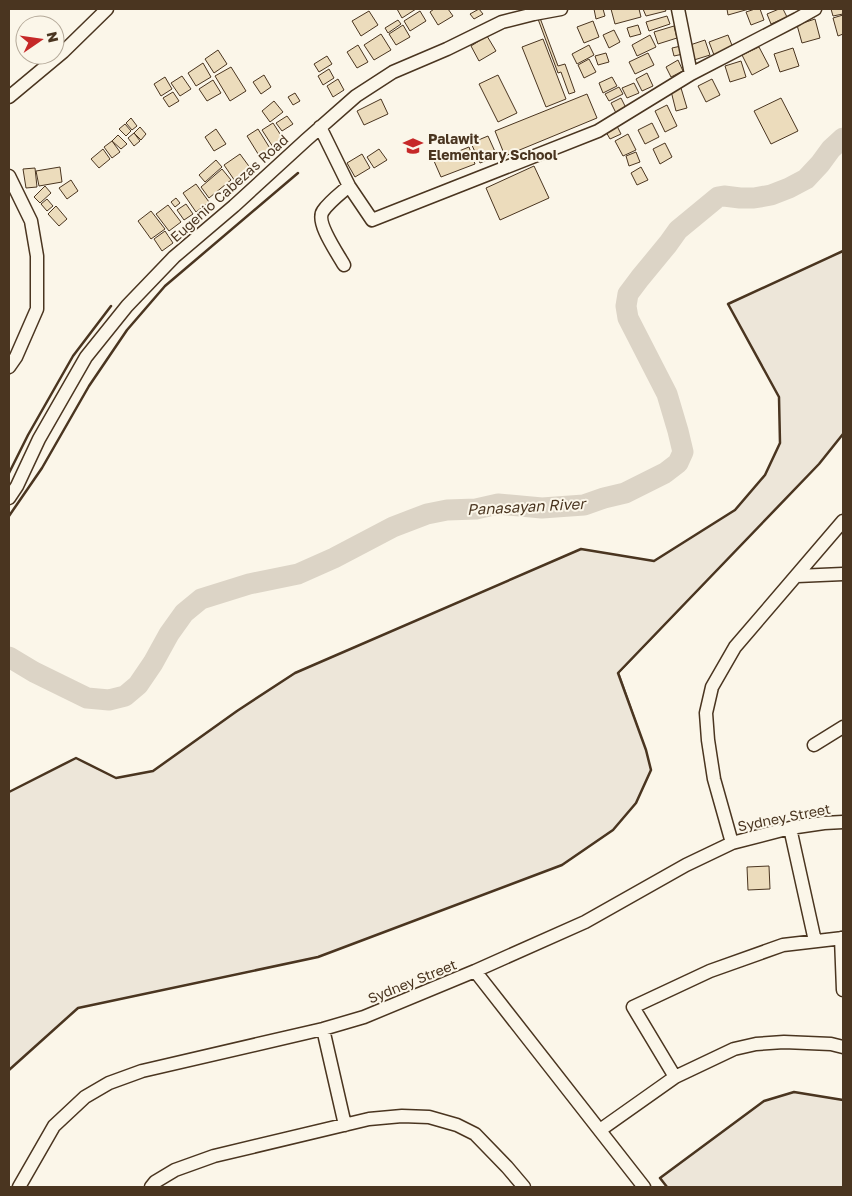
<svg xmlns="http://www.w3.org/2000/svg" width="852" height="1196" font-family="'Golos Text',sans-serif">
<rect width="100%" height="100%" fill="#fbf6e9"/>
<path fill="#ede6d9" stroke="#887966" d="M843 251V434L819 464 619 673 646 750 651 770 636 803 613 830 562 865 318 957 78 1008 9 1070V792L76 758 116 778 153 771 237 711 295 673 581 549 654 561 735 510 765 475 780 443 779 397 728 304Z
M794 1092 843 1100V1187H667L660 1178 764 1101Z"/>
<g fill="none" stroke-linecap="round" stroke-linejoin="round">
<path stroke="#dcd4c6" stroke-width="21" d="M9 657 34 672 87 698 109 700 125 696 138 685 153 663 169 634 184 613 201 599 249 584 298 574 334 558 393 527 427 514 447 510 476 509 498 504 542 508 584 505 604 498 625 493 665 473 678 463 683 452 678 431 667 394 628 318 626 306 628 294 640 278 668 244 678 230 718 197 724 196 740 198H754L771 195 789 188 806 179 820 164 831 149 843 138"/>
</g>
<path fill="#ecdcbc" stroke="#4a3520" d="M397 9H416L402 18Z
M434 9H448L453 16 438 25 430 12Z
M479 9 483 14 474 19 470 14Z
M594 9H603L605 16 596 19Z
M611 9H639L641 17 615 24Z
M643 9H665L666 11 646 16Z
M727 9H749L728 15Z
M755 9H760L764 20 751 25 746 12Z
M779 9H783L787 17 771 24 767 14Z
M831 9H843V14L833 16Z
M369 11 378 25 361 36 352 21Z
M420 11 426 21 410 31 404 21Z
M843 15V34L838 36 833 18Z
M667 16 670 24 649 31 646 22Z
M540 18 558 66 565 64 575 92 569 94 561 72 558 73 538 19Z
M815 19 820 38 802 43 797 25Z
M398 20 401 24 388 33 385 28Z
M593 21 599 37 584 43 577 27Z
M403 25 410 37 396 45 389 34Z
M638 25 641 34 630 37 627 28Z
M674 26 677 38 658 44 654 32Z
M614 30 620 42 609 48 603 35Z
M381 34 391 50 374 60 364 45Z
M650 35 656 47 637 56 632 45Z
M728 35 733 48 714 55 709 42Z
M487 36 496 51 479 61 471 46Z
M543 39 566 99 546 107 522 47Z
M705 40 710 55 694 60 690 45Z
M358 45 368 62 357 68 347 52Z
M589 45 594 55 577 64 572 54Z
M681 46 683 54 674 56 672 48Z
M759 47 769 66 752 75 742 55Z
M793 48 799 66 780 72 774 54Z
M218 50 227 64 214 73 205 59Z
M606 53 609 62 598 65 595 56Z
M648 53 654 65 635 74 629 62Z
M327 56 332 64 319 72 314 64Z
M589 59 596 72 584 78 578 65Z
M678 60 683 71 671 77 666 67Z
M741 61 746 77 730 82 725 66Z
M203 63 211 77 196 86 188 73Z
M231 67 246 91 230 101 215 76Z
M329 69 334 78 323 85 318 76Z
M647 73 653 86 642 91 636 79Z
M264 75 271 87 261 94 253 82Z
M498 75 517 113 498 122 479 84Z
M182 76 191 89 180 96 171 83Z
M165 77 172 89 161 96 154 84Z
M612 77 617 86 603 93 599 83Z
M338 79 344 90 333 97 327 86Z
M712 79 720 95 706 102 698 86Z
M213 80 221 93 207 101 199 89Z
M634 83 639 93 627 98 622 88Z
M619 87 623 94 609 101 605 94Z
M681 88 687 108 676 111 671 91Z
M173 92 179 101 169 107 163 98Z
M295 93 300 101 293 105 288 97Z
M587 94 597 118 505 156 495 131Z
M621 98 626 108 616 113 611 103Z
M781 98 798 131 771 144 754 111Z
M381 99 388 114 364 125 357 111Z
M274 101 283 112 270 122 262 111Z
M667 105 677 126 665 132 655 111Z
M287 116 293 124 282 131 276 123Z
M131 118 137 126 132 130 126 123Z
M273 123 284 140 273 147 262 130Z
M652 123 659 137 645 144 638 130Z
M125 124 131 131 126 136 119 129Z
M616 124 621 134 610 139 605 130Z
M140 127 146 134 141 140 134 133Z
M216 129 226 144 214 151 205 137Z
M258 129 271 150 260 157 247 136Z
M134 133 140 141 134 146 128 138Z
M628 134 636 150 623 156 615 141Z
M118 135 127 144 121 149 112 141Z
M488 136 497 156 480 163 471 143Z
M112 141 120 152 112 158 104 147Z
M665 143 672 157 660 164 653 149Z
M469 147 475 164 441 177 434 161Z
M103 149 110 159 99 168 91 159Z
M379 149 387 160 374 168 367 157Z
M636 152 640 162 629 166 626 156Z
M240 154 251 169 235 181 224 165Z
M362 154 370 168 355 177 347 163Z
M216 160 222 167 205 182 199 175Z
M534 166 549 198 500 220 486 188Z
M60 167 62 182 39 186 36 171Z
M641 167 648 180 637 185 631 173Z
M35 168 37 187 26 188 23 169Z
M222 169 231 180 209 198 201 187Z
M71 180 78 191 67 199 59 188Z
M196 184 209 202 196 212 183 193Z
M45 186 51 193 40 203 34 197Z
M176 198 180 203 175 207 171 202Z
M47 199 53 206 47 211 41 204Z
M186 204 193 214 184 220 177 210Z
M168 205 181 222 169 231 156 214Z
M56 206 67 219 59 226 48 214Z
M151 211 165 229 151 239 138 221Z
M165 231 173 243 162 251 154 239Z
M769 866 770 889 748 890 747 867Z"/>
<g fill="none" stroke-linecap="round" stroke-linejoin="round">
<defs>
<path id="minor" d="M678 9 691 74
M9 97 63 52 107 9
M320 127 349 186 372 220 598 131 691 74 797 19 815 9
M9 176 31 221 37 256V309L16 357 9 367
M344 265C338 254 315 222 323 211 329 202 341 193 349 186
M9 498 17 486 39 439 86 357 127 306 174 257 234 206 306 140 356 96 393 72 447 49 502 22 534 14 561 9
M797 576 843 574
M814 745 843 727
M790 828 815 941
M732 843 714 779 708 740 706 713 712 687 735 647 843 521
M841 938 843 990
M475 971 644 1187
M323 1029 345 1125
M675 1077 633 1007 710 971 783 945 843 938
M600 1130 675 1077 734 1049 756 1044 784 1042 831 1044 843 1047
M19 1187 54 1126 85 1097 109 1083 142 1071 323 1029 364 1017 475 971 585 922 686 865 732 843 790 828 824 823 843 822
M151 1187 155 1182 175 1170 214 1156 369 1119 402 1116 429 1117 457 1125 475 1134 507 1167 524 1187"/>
</defs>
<use href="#minor" stroke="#4a3520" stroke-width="15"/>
<use href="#minor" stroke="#fbf6e9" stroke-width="12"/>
<path stroke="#4a3520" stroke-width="2.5" d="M9 473 28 435 73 356 111 306
M9 516 42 468 89 386 127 330 165 286 298 173
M9 792 76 758 116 778 153 771 237 711 295 673 581 549 654 561 735 510 765 475 780 443 779 397 728 304 843 251
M9 1070 78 1008 318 957 562 865 613 830 636 803 651 770 646 750 618 673 819 464 843 434
M667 1187 660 1178 764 1101 794 1092 843 1100"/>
</g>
<defs>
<symbol id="school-bare" viewBox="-9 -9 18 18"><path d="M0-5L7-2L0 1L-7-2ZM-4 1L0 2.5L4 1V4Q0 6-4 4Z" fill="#c62828" stroke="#fbf6e9" stroke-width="2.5" paint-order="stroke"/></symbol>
</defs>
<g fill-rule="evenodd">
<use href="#school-bare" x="399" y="132" width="28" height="28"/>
</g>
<g text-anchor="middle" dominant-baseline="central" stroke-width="4" stroke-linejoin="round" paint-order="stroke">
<g font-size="14" font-weight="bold" fill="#4a3520" stroke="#fbf6e9" text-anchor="start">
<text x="428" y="138">Palawit<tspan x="428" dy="16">Elementary School</tspan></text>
</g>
<g font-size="14" fill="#4a3520" stroke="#fbf6e9">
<text transform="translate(229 188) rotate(-42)">Eugenio Cabezas Road</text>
<text transform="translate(784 817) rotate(-11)">Sydney Street</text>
<text transform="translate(412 981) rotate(-22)">Sydney Street</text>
</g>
<g font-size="15" font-style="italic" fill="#4a3520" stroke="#fbf6e9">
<text transform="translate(526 506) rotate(-3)">Panasayan River</text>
</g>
</g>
<rect width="852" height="1196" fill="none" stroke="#4a3520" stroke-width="20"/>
<g transform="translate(40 40) rotate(77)"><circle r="24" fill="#fbf6e9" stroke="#b4a999"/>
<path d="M0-4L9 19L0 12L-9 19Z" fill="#c62828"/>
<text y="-8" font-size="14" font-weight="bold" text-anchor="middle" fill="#4a3520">N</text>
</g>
</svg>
